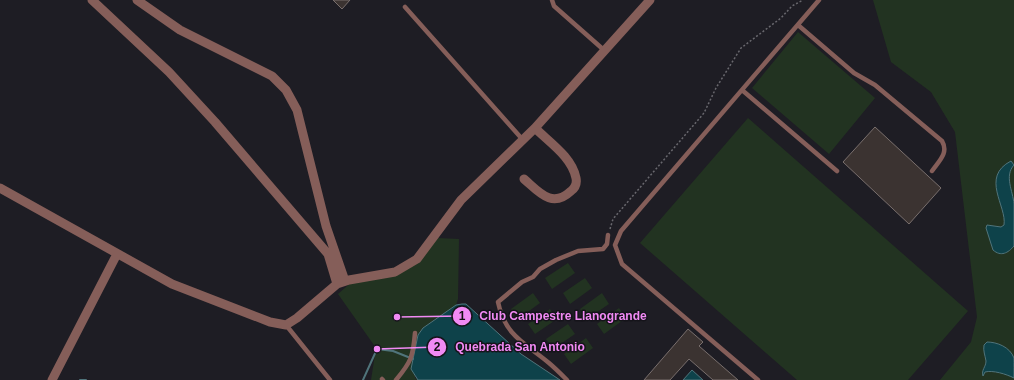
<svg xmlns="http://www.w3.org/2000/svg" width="1014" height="380" font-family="Arial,sans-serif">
<rect width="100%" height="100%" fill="#1e1d24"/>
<path fill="#223321" d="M873 0H1014V380H940L971 342 977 317 955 132 931 92 891 62Z
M798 32 875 98 829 154 752 88Z
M748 118 968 311 908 380H797L640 243Z
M437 238 459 239 458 299 456 305 423 328 415 378 418 380H371L376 348 338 294 354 280 397 271Z
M568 263 575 273 552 289 545 278Z
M585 278 592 288 570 304 563 293Z
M533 293 540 303 518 319 511 309Z
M602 293 609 304 587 319 580 309Z
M619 308 626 318 604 334 597 324Z
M550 309 557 319 535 334 528 324Z
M568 324 575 334 553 349 546 339Z
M586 338 593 348 571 364 564 354Z"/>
<path fill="#0e424a" stroke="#50747b" d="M1011 161 1014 165C1004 176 1013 191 1014 204 1014 218 1014 232 1014 246 1008 253 1001 257 993 250L986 228 987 225 1001 227 1004 225C1007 206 980 177 1011 161Z
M462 304H466L521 354 560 380H418L411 369 418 335 423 328 456 305Z
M987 342C997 342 1010 347 1014 358 1014 363 1014 372 1014 378 1006 374 993 370 985 372L983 376C981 370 986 367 986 361 985 355 983 351 984 345Z
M692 370 703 380H683Z"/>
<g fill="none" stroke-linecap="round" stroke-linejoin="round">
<path stroke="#50747b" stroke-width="2" d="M80 380H86
M363 380 377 349 393 351 413 359"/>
</g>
<path fill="#3b3331" stroke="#796f6d" d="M333 0H350L342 9Z
M875 127 941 188 909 224 843 162Z
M688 329 703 342 699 346 738 380H713L689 359 670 380H644Z"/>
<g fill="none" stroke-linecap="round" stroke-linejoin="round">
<path stroke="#69686e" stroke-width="1.5" stroke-dasharray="2 2" stroke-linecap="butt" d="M610 229 613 219 704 113 716 88 741 48 781 18 792 6 803 0"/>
<path stroke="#855e59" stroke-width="4.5" d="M552 0 554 6 605 51
M405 7 523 140
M798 25 854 73 875 85 942 141C949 153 939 161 932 171
M742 90 837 171
M286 325 330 380
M382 379 383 380
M396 380C411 362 413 357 415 333
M567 380C561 374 555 368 549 363 525 343 505 336 498 302L522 282 533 277 540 269 556 260 578 251 603 249 607 244 608 235
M758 380 622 264 615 245 621 231 819 0"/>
<path stroke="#855e59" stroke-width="9" d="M92 0 169 72 215 122 328 254 337 284
M137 0 180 30 272 76 286 90 297 110 326 226 345 281
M524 179C539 192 552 209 571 191 575 188 577 183 576 178 572 157 549 142 535 128
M0 188 172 284 270 322 286 325 297 318 337 284 349 280 395 272 417 259 461 200 535 128 650 0
M52 380 117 254"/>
</g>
<path fill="none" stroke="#f18af4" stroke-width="1.5" d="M397 317L462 316M377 349L437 347"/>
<g fill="#f18af4" stroke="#15141a" stroke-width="1.5">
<circle cx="397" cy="317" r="4"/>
<circle cx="377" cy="349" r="4"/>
<circle cx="462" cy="316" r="10"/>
<circle cx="437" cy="347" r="10"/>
</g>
<g font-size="12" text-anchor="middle" font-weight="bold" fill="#111">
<text x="462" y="320">1</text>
<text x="437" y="351">2</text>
</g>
<g font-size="12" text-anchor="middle" font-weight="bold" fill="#f18af4" stroke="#15141a" stroke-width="3" stroke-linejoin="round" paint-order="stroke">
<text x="563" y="320">Club Campestre Llanogrande</text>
<text x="520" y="351">Quebrada San Antonio</text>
</g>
</svg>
